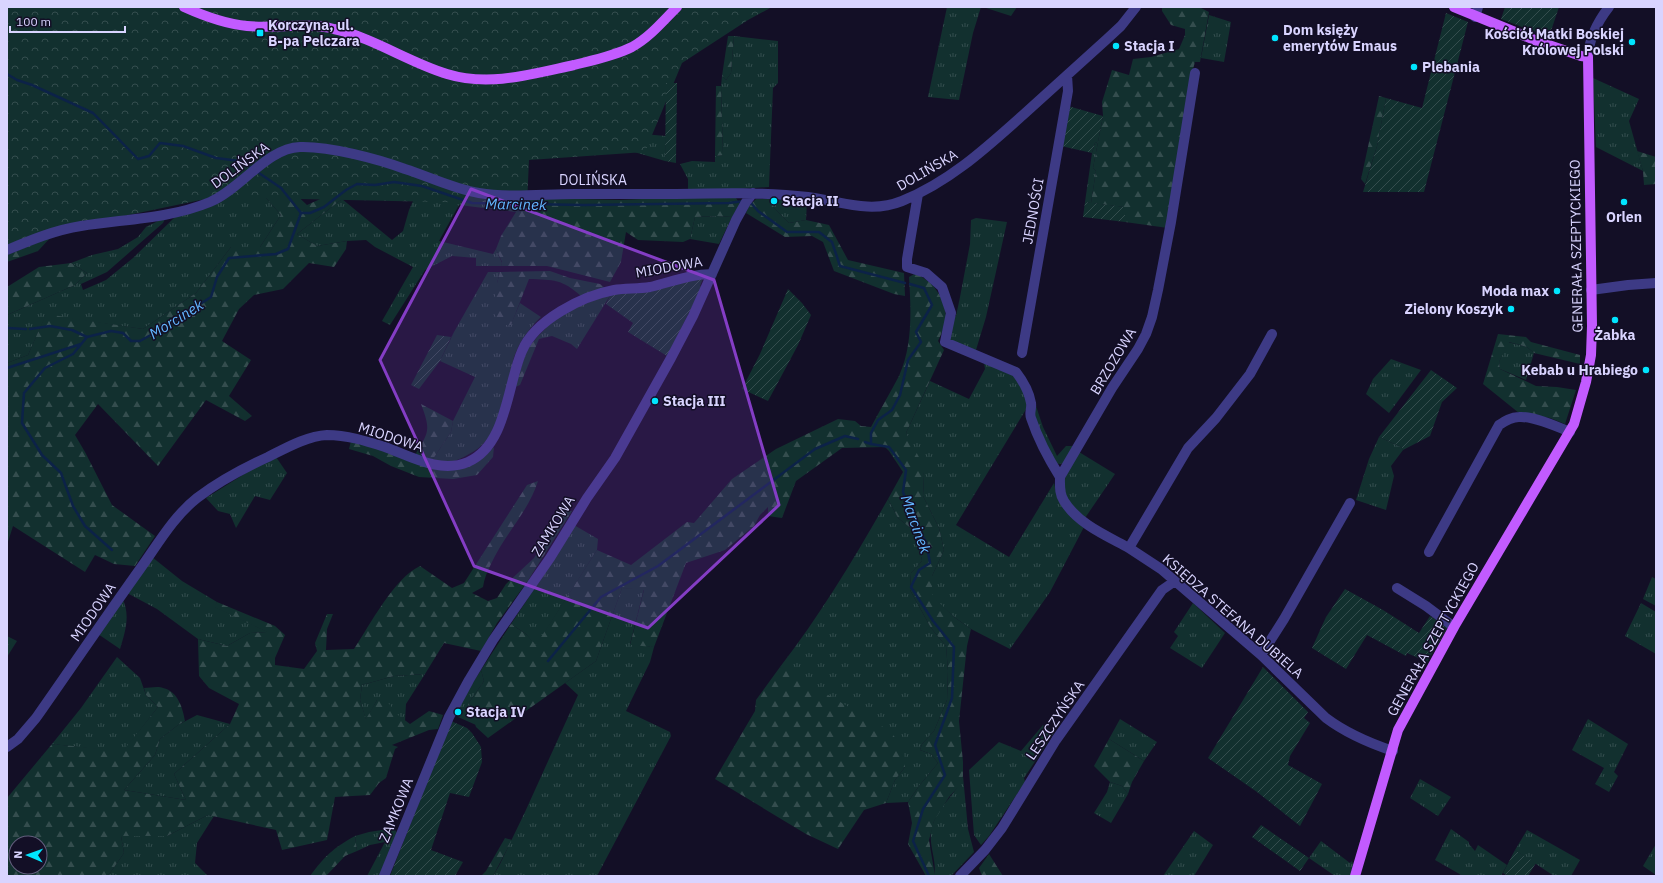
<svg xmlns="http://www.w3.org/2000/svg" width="1663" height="883" font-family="'IBM Plex Sans',sans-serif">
<defs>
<pattern id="grass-tufts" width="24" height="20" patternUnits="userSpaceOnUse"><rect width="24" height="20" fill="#12302f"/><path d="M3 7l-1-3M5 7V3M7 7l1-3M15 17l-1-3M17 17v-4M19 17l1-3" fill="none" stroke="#344d4e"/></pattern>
<pattern id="forest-firs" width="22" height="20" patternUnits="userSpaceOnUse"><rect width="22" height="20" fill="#12302f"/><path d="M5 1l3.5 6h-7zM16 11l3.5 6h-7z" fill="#344d4e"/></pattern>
<pattern id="park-crowns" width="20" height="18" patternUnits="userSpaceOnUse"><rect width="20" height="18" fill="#12302f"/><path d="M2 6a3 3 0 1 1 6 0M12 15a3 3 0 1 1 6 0" fill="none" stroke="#344d4e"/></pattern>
<pattern id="garden-furrows" width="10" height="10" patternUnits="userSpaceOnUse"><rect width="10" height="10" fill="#12302f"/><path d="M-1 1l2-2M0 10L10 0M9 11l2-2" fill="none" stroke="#344d4e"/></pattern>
</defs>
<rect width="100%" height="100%" fill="#130f26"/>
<path fill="url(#grass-tufts)" d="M947 7H981L973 33 959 100 928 97Z
M983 7H1017L1011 16Z
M1209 15 1231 22 1224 62 1201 58Z
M734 36 778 41V83L773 88 769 187 723 190H688V179L680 164 692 161 715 162V156L723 155 721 86 722 76 726 80 731 73Z
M1593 78 1639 99 1629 121 1643 171 1596 147Z
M620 132 666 136 665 161 617 147Z
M1098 142 1093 168 1096 171 1091 203 1085 202 1092 153 1095 143Z
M251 179 254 189 266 198 281 215 260 247H231L196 293 143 329 46 315 28 355 7 363V315L75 285 87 273 71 263 92 255 118 249 138 237 146 227 166 217 163 223 107 272 81 284 83 290 106 280 133 258 175 217Z
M418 190 518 200 528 210 516 212 459 205 439 241 493 254 496 249 502 263 501 266H476V258L452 256 425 270 390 325 382 321 413 267 375 247 366 240 347 241 317 246 297 234 342 199 392 240 403 231 409 210Z
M773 199 807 202 806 220 789 223 773 207Z
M717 216 732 217 719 244 690 239 695 217Z
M976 218 1007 222 986 317 976 350 948 342 953 320 956 316 960 297 970 244 971 220Z
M488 272H500L497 283 511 324 520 303 541 317C532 325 520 341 516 352 513 358 512 366 511 372 504 402 499 439 469 454 455 462 447 464 431 462L451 432 453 421 475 377 440 361 454 332Z
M611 294 577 349 571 344 552 336 539 339V335L550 324 573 308Z
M1508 342 1527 347 1534 353 1526 380 1500 369 1499 362Z
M1391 359 1421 370 1389 413 1366 394 1373 379Z
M984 363C1013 374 1020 374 1028 406L956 525 1009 557 1054 483 1058 500 1084 527 1050 592 1010 649 971 629 954 617 932 597V576L944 550 939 528 923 496 924 475 906 433 930 381 969 399 985 369Z
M1036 406 1043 427 1057 456 1066 446H1073L1064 463 1059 464 1054 462 1034 419 1033 408Z
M1379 437 1401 447 1403 450 1391 466 1394 476 1386 510 1356 500 1369 459Z
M1079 452 1115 474 1085 518C1079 512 1067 504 1064 495 1060 480 1072 464 1079 452Z
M276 457 287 473 270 500 255 496 236 528 230 514 218 511 206 498 262 463Z
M888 499 898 518 918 534 922 561 911 573 910 590 931 628 946 646 948 671 947 700 934 731 922 744 920 750 931 754 938 763 919 786 908 802 886 803 895 780 905 767 780 667C821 614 855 557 888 499Z
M574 525 598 539 597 550 536 646 526 634 511 624 535 588Z
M152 557 182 581 217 602 215 607 268 632 250 633 227 646 198 639 157 609 127 593Z
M1652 577 1656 579V606L1643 599Z
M622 588 644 589 630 644 654 647 650 662 626 711 670 732 671 736 597 876H493L500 864 525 812 578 695 565 683 596 661Z
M122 598C131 615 125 632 120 649L98 634Z
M1193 603 1225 633 1202 668 1170 648 1178 636 1174 632Z
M1641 603 1656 612V654L1625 636Z
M7 636 17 641 7 657Z
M117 657 140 678 146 695 158 707 123 752 52 744 81 708Z
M481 670 484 681 468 704 476 725 458 717 461 711 457 708Z
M425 674 406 704 405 721 377 700 366 720 360 700 362 685 394 676Z
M197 715 230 724 174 774 186 800 124 790 155 755 160 739 178 725Z
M1120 719 1157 742 1144 761 1109 739Z
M1588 719 1628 744 1614 772 1618 776 1609 792 1595 784 1604 768 1572 750Z
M1043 725 1054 733 1024 778 1025 782 989 836 981 845 974 835 969 770 999 742 1021 751Z
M963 776 968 829 974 852 951 876H934C938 858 925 842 934 821 941 804 957 793 963 776Z
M1420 779 1451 797 1438 816 1410 798Z
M1110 782 1122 786 1128 794 1111 823 1094 813 1107 792Z
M208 815 214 816 197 843 195 863 208 876H108L124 853 121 836H167Z
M1451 829 1469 842V844L1475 851 1478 845 1507 865 1501 876H1463L1435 860Z
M382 830H395L397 833 379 876H367L385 842 370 845 357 851 355 836 369 832Z
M1527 830 1580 860 1571 876H1554L1515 850Z
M1194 831 1213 845 1194 876H1163Z
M1321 841 1350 863 1352 861 1354 867 1350 876H1335L1309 858Z
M1656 844V875L1643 866Z"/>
<path fill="url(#forest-firs)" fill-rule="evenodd" d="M1162 7H1199L1209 12 1200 62H1195L1193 69 1168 228 1125 222 1124 207 1091 203 1096 171 1093 168 1103 116 1102 102 1112 70 1129 75 1133 59 1151 57 1179 49 1185 35V29L1171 25 1162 11Z
M728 36H734L731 73 726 80 722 76Z
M716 86H721L723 155 715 156Z
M1379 96 1386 98 1377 146 1365 184 1361 179Z
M1637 151 1656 157V184L1644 185 1643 171Z
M287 186 307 205 329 195 342 199 297 234 317 246 347 241 346 249 334 267 309 263 283 289 254 295 239 309 222 341 251 360 229 396 252 416 245 421 206 400 158 466 98 404 75 435 85 452 112 505 155 536 135 566 114 564 95 555 85 572 13 526 7 545V363L28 355 46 314 143 329 196 293 231 247H260L281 215 266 198 254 189Z
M685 197 736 198 740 204 732 217 717 216 695 217 690 239 683 242 638 240 626 232 621 262 610 282 547 266H501L502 262 496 249 501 236 516 212 528 210 518 200 535 198 620 200Z
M756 199H773V207L789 223 806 220 829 225 848 260 904 273 905 296 894 294 834 271 823 242 812 236 785 237 746 213 749 206Z
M51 237 38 251 7 262V255Z
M71 263 87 273 75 285 7 315V287L39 267Z
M550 271 570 278 600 284 605 288 581 296C562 279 554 280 529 279L511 325H500L493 311 497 283 500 272Z
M916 273 932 284 943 300 947 321 938 341 944 350 906 433 921 461 924 475 923 496 939 528 944 550 932 576V596L954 617 971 629 967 646 959 721 963 762V776L960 785 949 797 934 821 929 840 935 876H926L908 844 912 823 908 802 919 786 938 763 931 754 920 750 922 744 934 731 947 700 948 671 946 646 931 628 910 590 911 573 922 561 918 534 898 518 888 499 903 472 889 451 885 447 842 448 796 481 782 518 768 516V507L760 515 754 526 725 550 686 563 654 647 630 645 644 590 622 588 596 661 488 738 476 727 468 704 484 681 481 670 511 624 526 634 536 645 597 550 631 565 687 522 694 523 732 479 776 449 838 419 855 421 861 426 871 427C880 410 890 393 899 376 913 345 911 309 909 277Z
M1498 334 1526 337 1531 342 1580 355V364L1534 353 1527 347 1509 342 1499 362 1500 369 1536 386 1557 387 1576 390 1565 424 1550 418 1519 413 1483 384Z
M539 335V339L520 385 515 387 527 349Z
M421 404 453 421 451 432 431 462 415 455C429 431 431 431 421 404Z
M351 441 368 445 436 468 484 457 494 447 493 457 477 475 453 479 419 477 391 466 373 456 349 449Z
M538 481C529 511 504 535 491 564 487 572 484 579 483 587L472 593 488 601 497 598 506 584 534 558 564 511H572L527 582 497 623 481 651 444 643 425 674 394 676 362 685 360 700 366 719 377 700 385 699 398 715 410 724 429 711 443 715 438 729 429 730 392 745 398 747 395 749 386 778 379 783 370 795 335 797 327 840 282 850 276 830 208 815 167 836H121L124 853 108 876H7V798L52 744 123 751 158 707 146 695 144 688C150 688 158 686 163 688 178 691 183 709 185 721L178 725 160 739 155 755 124 790 186 800 174 774 230 724 239 704 209 688 199 676 198 639 227 646 250 633 267 632 214 607 217 602 275 626 285 635 275 658V665L304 669 317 651 315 643 327 614H333L327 629 326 650 354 649C370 625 394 578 420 566L452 588 464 583 527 485ZM16 843H40V867H16Z
M780 667 890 731 904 749 905 767 895 780 886 803 864 810 838 849 806 834 715 779 755 711 756 700Z
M1109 739 1144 761 1132 782 1128 794 1122 786 1110 782 1094 766Z
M355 836 357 851 345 856 326 876H310C326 855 332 849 355 836Z
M505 838 512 840 493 876H481L486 871Z
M989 854 1003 876H982L979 868Z"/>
<path fill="url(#park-crowns)" d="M7 7H772L748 20 682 63 645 152 529 160 527 204 215 197 66 228 7 252Z"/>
<path fill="url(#garden-furrows)" d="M1505 7H1559L1549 37 1501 19Z
M1446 13 1468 22 1424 192H1363L1377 146 1386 98 1422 108Z
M666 83H677L676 163 665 161Z
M1068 106 1103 116 1098 142 1095 143 1092 153 1061 146Z
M1085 202 1125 207V222L1083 217Z
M703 278 700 286 702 287 667 356 628 332 633 323 606 304 611 294Z
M788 289 802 303 811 315 798 345 768 401 742 389 760 354Z
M437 335 451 337 440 361 419 389 411 385Z
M1431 370 1457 388 1442 402 1430 436 1403 450 1401 447 1379 437Z
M1345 589 1383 610 1419 633 1430 616 1448 627 1427 662 1407 653 1406 656 1367 635 1346 669 1312 648 1326 617Z
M1263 667 1308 712 1304 718 1310 723 1290 756 1288 765 1322 784 1300 826 1257 792 1208 758Z
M451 721 467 728 472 733 481 747 482 762 469 797 450 793 431 850 463 862 455 876H390Z
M1261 825 1309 858 1300 871 1252 837Z
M1515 850 1536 863 1528 876H1508L1503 873Z"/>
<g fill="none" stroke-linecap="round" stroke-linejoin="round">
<path stroke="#0c2248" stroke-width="2.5" d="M7 74 17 80 32 85 93 113 138 159 149 156 160 143 183 146 216 158 240 161 250 167
M259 173 281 188 301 213
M751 203 758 211 787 232H819L832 242 840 266 905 283
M301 213H310L324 207 346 190 357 184 375 185 394 182 422 186 472 203 584 205 729 203 744 201
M910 284 924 288 932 305 916 332 921 342 908 360 900 395 892 410 878 420 871 433V444L889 447 906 470 903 492 913 519 926 542 930 563 919 570 911 587 933 621 954 647 952 698 935 745 945 775 923 809 913 841 929 876
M7 328 26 329
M30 329 50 326 72 330 87 337 111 331 123 333 131 341H140L165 327 211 297 217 277 229 258 276 254 288 249 301 213
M87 337 73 354 45 368 24 393 22 423 42 455 61 473 73 506 85 526 112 550
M7 368 81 344
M865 442 871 444
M548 661 601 597 658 566 815 449 845 436 858 439"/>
<path stroke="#3d3a85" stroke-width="10" d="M1475 17 1478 7
M1588 57C1589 39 1598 21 1609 7
M918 194 907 259V267L926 273 942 287 951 313 945 342 1016 372C1023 381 1029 391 1031 403 1032 408 1029 413 1031 418 1038 439 1048 458 1060 477
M7 250C31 240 55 230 81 226 124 219 169 219 210 202 241 189 267 148 300 147 329 146 378 159 405 169 430 177 454 189 479 193 510 198 543 194 575 194 609 194 643 194 676 194 720 193 764 192 808 197 840 201 870 214 902 201 949 182 985 149 1023 115 1051 90 1079 64 1107 39L1121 26 1136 7
M1591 290 1628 285 1656 283
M1272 334 1250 374 1216 418 1188 448 1129 548 1161 569 1175 581 1261 655 1326 718C1346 733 1369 743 1393 751
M1022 353 1068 91 1067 75
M1129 548C1107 536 1078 524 1064 501 1059 494 1060 485 1060 477L1112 388 1138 349 1146 334 1152 317 1158 290 1171 222 1195 73
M1429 552 1499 425C1505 421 1511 417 1519 417 1533 416 1556 426 1570 432
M1397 588 1426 606 1454 627
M1261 655 1284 619 1350 503
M7 747 18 739 36 718C71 668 105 618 140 569 158 544 173 517 197 498 218 482 244 468 268 457 286 448 307 436 327 435 347 435 366 441 385 447 410 456 440 474 468 462 507 445 507 385 522 351 535 320 582 296 614 290 625 288 638 289 650 287 671 282 690 274 712 274
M384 876 449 717 469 680 493 640 550 558 587 498 615 458 671 358 693 316 736 220 746 202 753 193
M960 876 985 850 1002 828 1056 740 1162 590 1175 581"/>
<path stroke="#c25bff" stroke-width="10" d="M184 7C204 16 225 24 247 26 276 29 306 22 334 29 374 38 408 62 447 74 489 87 532 74 574 65 594 60 614 56 632 47 650 37 663 21 677 7
M1355 876 1398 730 1454 627 1574 424 1586 382 1591 355 1592 326 1588 57 1581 56 1537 41 1454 7"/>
</g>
<path fill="#843dc5" fill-opacity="0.2" stroke="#843dc5" stroke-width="3" stroke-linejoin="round" d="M471 189 714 280 779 505 648 628 474 566 380 360Z"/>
<g fill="#00e5ff" stroke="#130f26" stroke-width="1.5">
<rect x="256" y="29" width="8" height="8" rx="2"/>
<circle cx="1275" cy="38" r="4"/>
<circle cx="1632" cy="42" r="4"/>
<circle cx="1116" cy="46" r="4"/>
<circle cx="1414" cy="67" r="4"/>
<circle cx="774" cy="201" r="4"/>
<circle cx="1624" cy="202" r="4"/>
<circle cx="1557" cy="291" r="4"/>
<circle cx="1511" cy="309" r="4"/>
<circle cx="1615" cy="320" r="4"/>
<circle cx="1646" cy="370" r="4"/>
<circle cx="655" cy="401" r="4"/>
<circle cx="458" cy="712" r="4"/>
</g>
<g text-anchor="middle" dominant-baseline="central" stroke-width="3" stroke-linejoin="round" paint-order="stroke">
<g font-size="14" font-weight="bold" fill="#d9d4ff" stroke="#130f26" text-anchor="start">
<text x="268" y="25">Korczyna, ul.<tspan x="268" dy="16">B-pa Pelczara</tspan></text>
<text x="1283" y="30">Dom księży<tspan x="1283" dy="16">emerytów Emaus</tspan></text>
<text x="1624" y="34" text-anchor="end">Kościół Matki Boskiej<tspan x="1624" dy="16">Królowej Polski</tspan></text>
<text x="1124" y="46">Stacja I</text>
<text x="1422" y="67">Plebania</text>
<text x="782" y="201">Stacja II</text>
<text x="1624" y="217" text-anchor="middle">Orlen</text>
<text x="1549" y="291" text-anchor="end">Moda max</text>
<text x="1503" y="309" text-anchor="end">Zielony Koszyk</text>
<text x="1615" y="335" text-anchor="middle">Żabka</text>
<text x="1638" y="370" text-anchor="end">Kebab u Hrabiego</text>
<text x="663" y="401">Stacja III</text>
<text x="466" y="712">Stacja IV</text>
</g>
<g font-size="14" fill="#d9d4ff" stroke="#130f26">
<text transform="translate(240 165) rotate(-36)">DOLIŃSKA</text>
<text transform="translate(927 170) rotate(-30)">DOLIŃSKA</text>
<text x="593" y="180">DOLIŃSKA</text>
<text transform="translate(1033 211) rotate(-80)">JEDNOŚCI</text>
<text transform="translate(1576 246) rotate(-91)">GENERAŁA SZEPTYCKIEGO</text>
<text transform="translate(669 267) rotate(-10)">MIODOWA</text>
<text transform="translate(1113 361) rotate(-59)">BRZOZOWA</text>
<text transform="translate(391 437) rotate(18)">MIODOWA</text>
<text transform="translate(553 526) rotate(-58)">ZAMKOWA</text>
<text transform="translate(93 612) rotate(-55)">MIODOWA</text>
<text transform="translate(1233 616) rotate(41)">KSIĘDZA STEFANA DUBIELA</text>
<text transform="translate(1433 639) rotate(-61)">GENERAŁA SZEPTYCKIEGO</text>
<text transform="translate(1055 720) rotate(-56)">LESZCZYŃSKA</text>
<text transform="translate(396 810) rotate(-68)">ZAMKOWA</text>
</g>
<g font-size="15" font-style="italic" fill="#62b6ff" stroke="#130f26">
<text transform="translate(516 204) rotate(1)">Marcinek</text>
<text transform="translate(176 319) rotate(-32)">Morcinek</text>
<text transform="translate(916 524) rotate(70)">Marcinek</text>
</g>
</g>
<rect width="1663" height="883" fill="none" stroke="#d9d4ff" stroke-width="16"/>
<g transform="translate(28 855) rotate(272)"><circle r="19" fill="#130f26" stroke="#625e7d"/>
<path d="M0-3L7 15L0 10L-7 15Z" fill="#00e5ff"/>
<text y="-6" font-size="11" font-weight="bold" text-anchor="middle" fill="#d9d4ff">N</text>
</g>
<path d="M10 26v6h115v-6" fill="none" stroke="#d9d4ff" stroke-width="2"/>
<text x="16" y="26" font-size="12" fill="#d9d4ff" stroke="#130f26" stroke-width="3" paint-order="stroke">100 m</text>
</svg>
